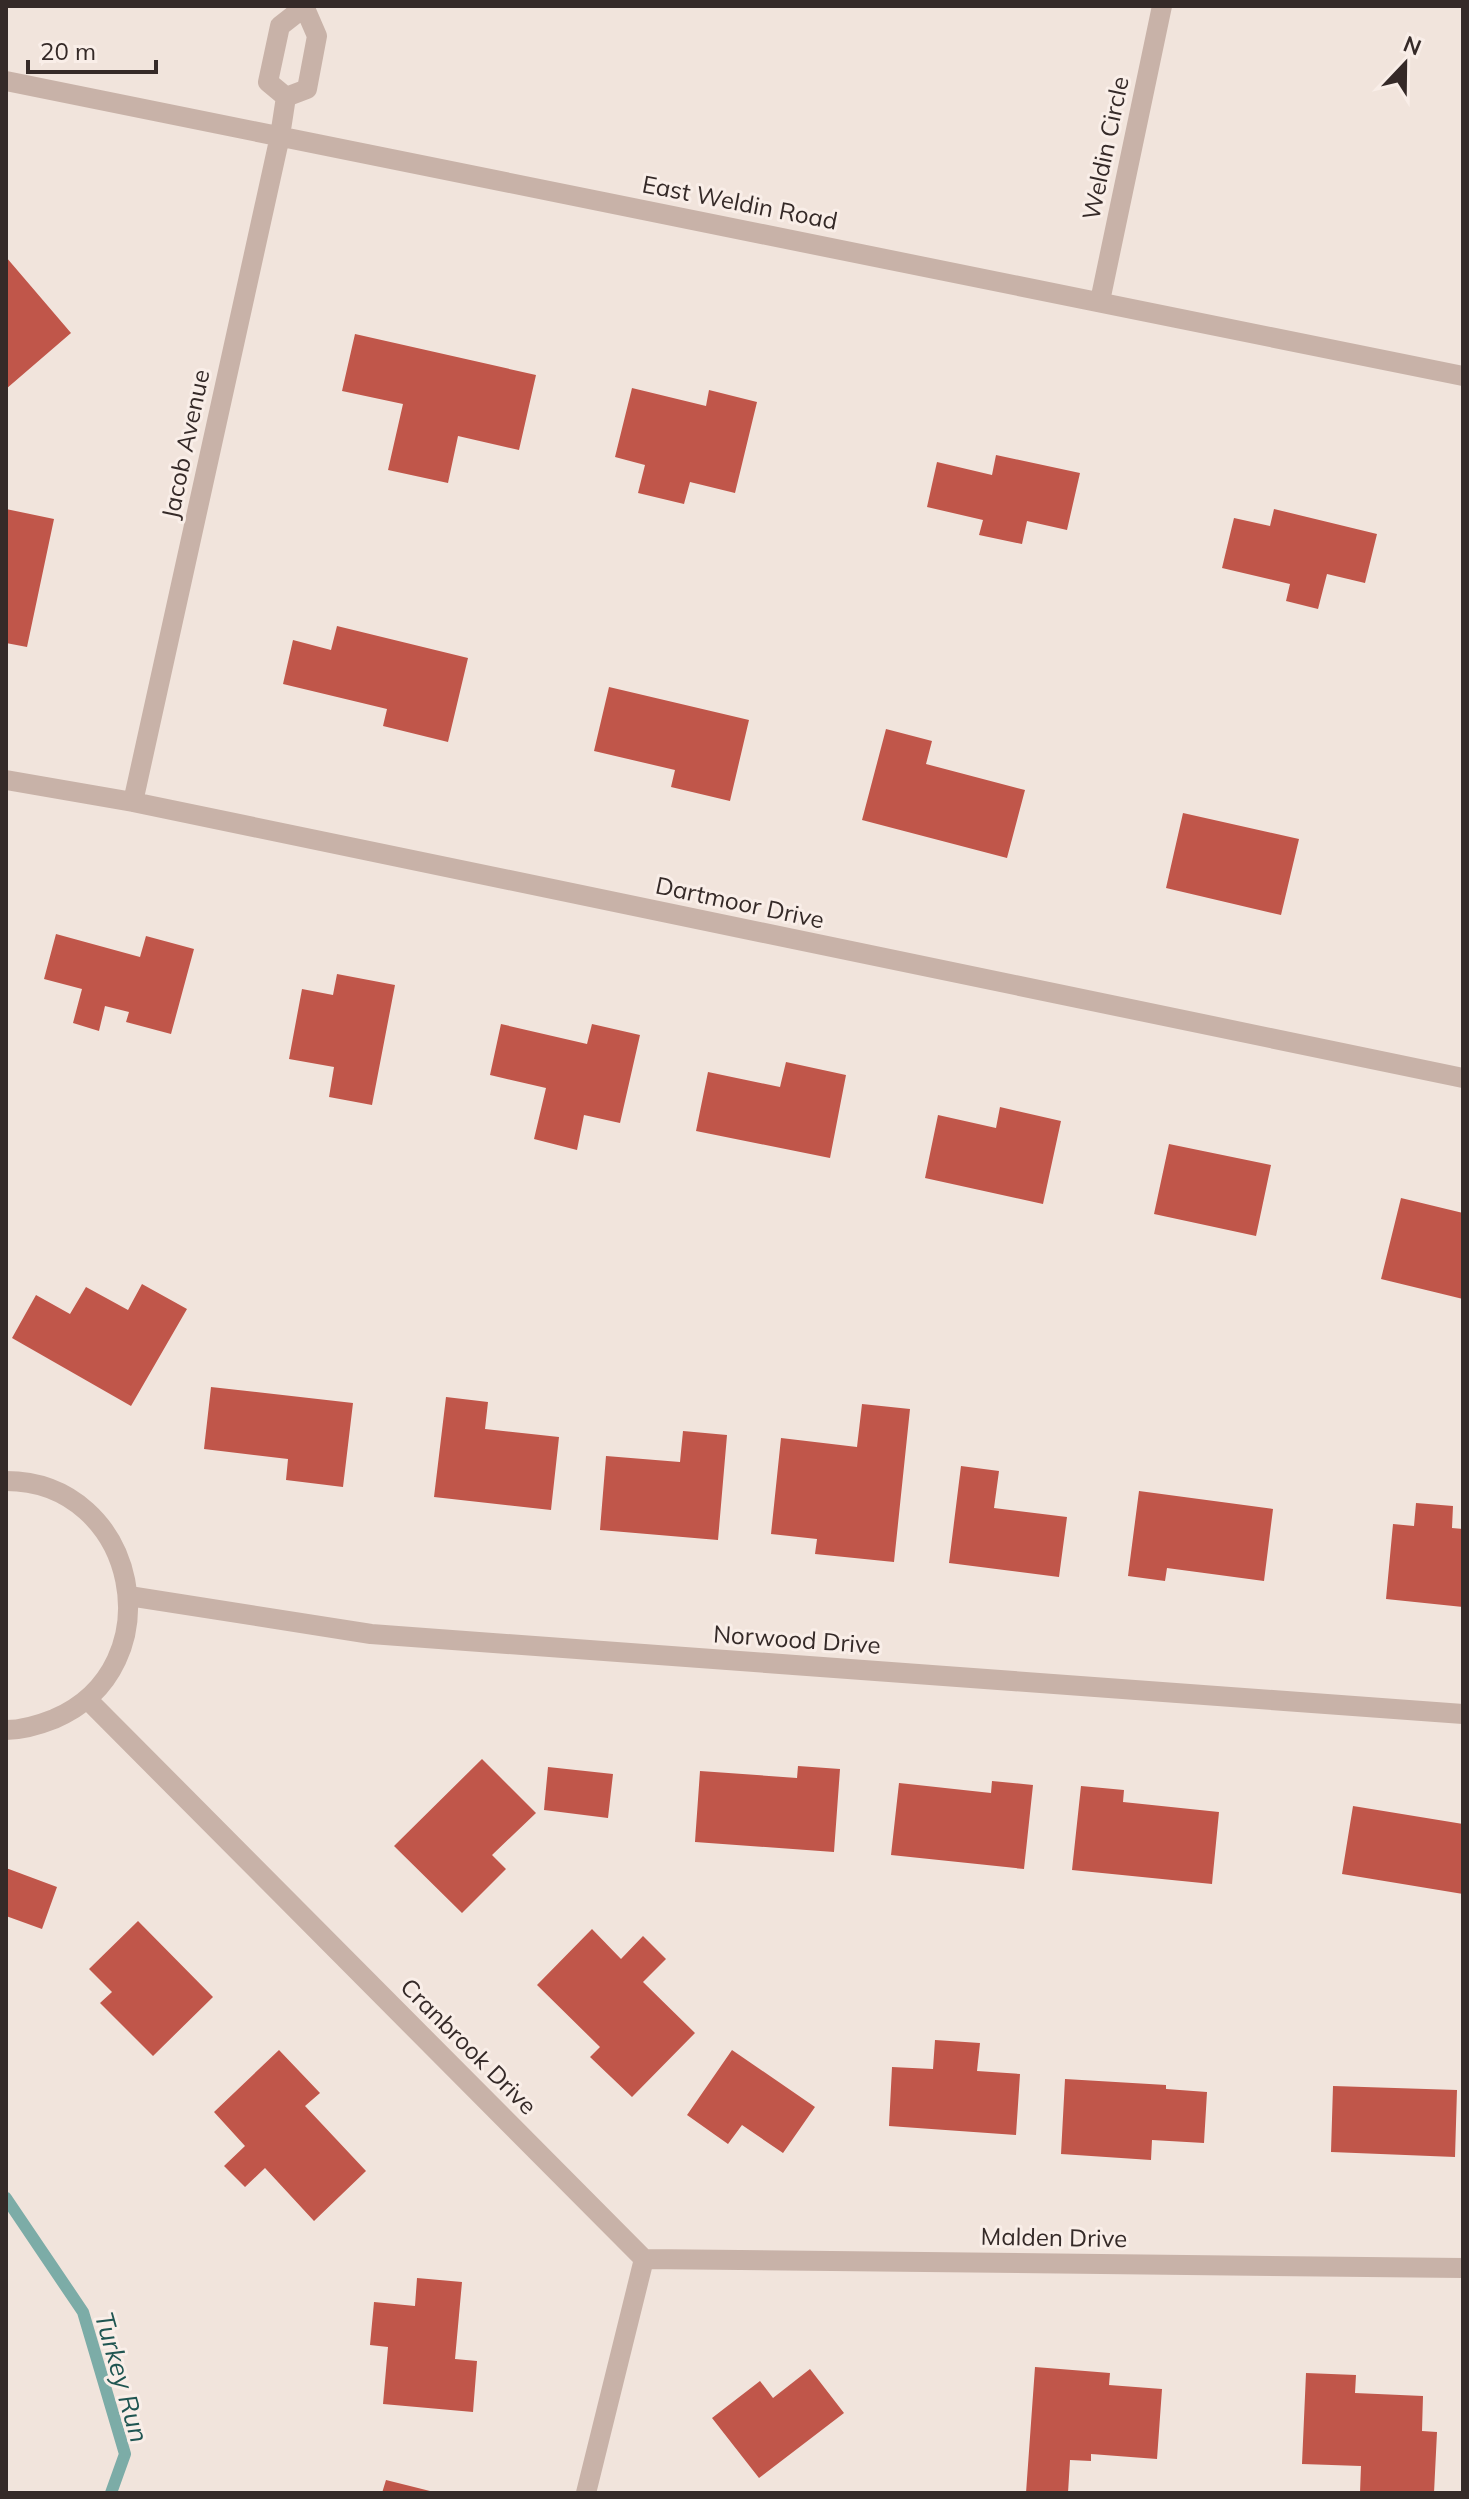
<svg xmlns="http://www.w3.org/2000/svg" width="1469" height="2499" font-family="Mulish,sans-serif">
<rect width="100%" height="100%" fill="#f1e4dc"/>
<g fill="none" stroke-linecap="round" stroke-linejoin="round">
<path stroke="#7caca7" stroke-width="12" d="M6 2198 83 2312 125 2454 111 2493"/>
</g>
<path fill="#c0564a" d="M6 257 71 333 6 389Z
M355 334 536 375 519 450 458 436 448 483 388 470 403 404 342 391Z
M632 388 706 406 709 390 757 402 735 493 690 482 684 504 638 493 645 465 615 457Z
M996 455 1080 473 1067 530 1027 521 1022 544 979 535 983 520 927 507 937 462 992 475Z
M6 509 54 519 27 647 6 643Z
M1274 509 1377 534 1365 583 1327 574 1318 609 1286 601 1290 584 1222 568 1234 518 1270 526Z
M337 626 468 658 448 742 383 726 387 709 283 684 293 640 331 650Z
M609 687 749 720 730 801 671 787 675 770 594 751Z
M886 729 932 741 926 764 1025 790 1007 858 862 820Z
M1183 813 1299 839 1281 915 1166 888Z
M56 934 140 957 146 936 194 949 171 1034 126 1022 129 1012 105 1006 99 1031 73 1023 82 989 44 979Z
M337 974 395 985 372 1105 329 1097 334 1067 289 1059 302 989 333 995Z
M501 1024 587 1044 592 1024 640 1035 620 1123 584 1115 577 1150 534 1139 546 1088 490 1075Z
M786 1062 846 1075 830 1158 696 1131 708 1072 780 1087Z
M1000 1107 1061 1121 1043 1204 925 1178 938 1115 996 1128Z
M1169 1144 1271 1165 1256 1236 1154 1214Z
M1401 1198 1463 1213V1299L1381 1279Z
M142 1284 187 1309 131 1406 12 1338 36 1295 70 1314 86 1287 128 1310Z
M211 1387 353 1403 343 1487 286 1480 288 1459 204 1449Z
M446 1397 488 1402 485 1429 559 1437 551 1510 434 1497Z
M862 1404 910 1409 894 1562 815 1554 817 1539 771 1534 781 1438 857 1447Z
M683 1431 727 1435 718 1540 600 1530 606 1456 680 1462Z
M961 1466 999 1471 994 1508 1067 1517 1059 1577 949 1563Z
M1139 1491 1273 1509 1264 1581 1167 1568 1165 1581 1128 1576Z
M1416 1503 1453 1506 1452 1528 1463 1529V1607L1386 1599 1393 1524 1414 1526Z
M482 1759 536 1813 492 1855 506 1869 462 1913 394 1846Z
M798 1766 840 1769 834 1852 695 1842 700 1771 797 1778Z
M548 1767 613 1774 608 1818 544 1810Z
M992 1781 1033 1785 1024 1869 891 1855 899 1783 991 1793Z
M1081 1786 1124 1790 1123 1802 1219 1812 1212 1884 1072 1870Z
M1353 1806 1463 1824V1894L1342 1874Z
M6 1868 57 1887 42 1929 6 1916Z
M138 1921 213 1997 153 2056 100 2003 112 1992 89 1969Z
M592 1929 621 1959 643 1936 666 1959 643 1982 695 2033 632 2097 590 2057 600 2047 537 1985Z
M935 2040 980 2043 977 2071 1020 2074 1016 2135 889 2126 892 2067 933 2069Z
M279 2050 320 2093 305 2106 366 2171 314 2221 265 2168 245 2187 224 2166 245 2146 214 2112Z
M732 2050 815 2107 783 2153 742 2125 728 2144 687 2115Z
M1065 2079 1166 2085V2089L1207 2092 1204 2143 1152 2140 1151 2160 1061 2154Z
M1333 2086 1457 2090 1455 2157 1331 2152Z
M417 2278 462 2282 455 2359 477 2361 473 2412 383 2404 388 2347 370 2345 374 2302 415 2306Z
M1035 2367 1110 2373 1109 2385 1162 2389 1157 2459 1091 2454V2461L1070 2460 1068 2493H1026Z
M810 2369 844 2413 759 2478 712 2418 760 2381 773 2398Z
M1306 2373 1356 2375 1355 2393 1423 2396 1422 2431 1437 2432 1434 2493H1360L1361 2466 1302 2464Z
M386 2480 434 2492V2493H382Z"/>
<g fill="none" stroke-linecap="round" stroke-linejoin="round">
<path stroke="#c8b2a8" stroke-width="20" d="M6 81 1463 376
M286 97 268 82 280 26 303 8
M286 97 307 89 317 36 304 6
M1100 301 1162 6
M6 780 133 802 1463 1078
M133 802 280 136 286 97
M6 1481C138 1481 176 1667 54 1719 39 1725 22 1730 6 1730
M129 1596 371 1634 1463 1714
M87 1699 644 2259
M644 2259 1463 2268
M586 2493 644 2259"/>
</g>
<g text-anchor="middle" dominant-baseline="central" stroke-width="6" stroke-linejoin="round" paint-order="stroke">
<g font-size="24" fill="#352a28" stroke="#f9eee8">
<text transform="translate(1105 148) rotate(-78)">Weldin Circle</text>
<text transform="translate(740 202) rotate(11)">East Weldin Road</text>
<text transform="translate(185 444) rotate(-78)">Jacob Avenue</text>
<text transform="translate(740 902) rotate(12)">Dartmoor Drive</text>
<text transform="translate(797 1639) rotate(4)">Norwood Drive</text>
<text transform="translate(469 2046) rotate(45)">Cranbrook Drive</text>
<text transform="translate(1054 2237) rotate(1)">Malden Drive</text>
</g>
<g font-size="26" font-style="italic" fill="#1f5551" stroke="#f9eee8">
<text transform="translate(122 2377) rotate(74)">Turkey Run</text>
</g>
</g>
<rect width="1469" height="2499" fill="none" stroke="#352a28" stroke-width="16"/>
<g transform="translate(1405 64) rotate(22)" stroke="#f9eee8" stroke-width="6" paint-order="stroke">
<path d="M0-6L14 30L0 20L-14 30Z" fill="#352a28"/>
<text y="-12" font-size="22" font-weight="bold" text-anchor="middle" fill="#352a28">N</text>
</g>
<path d="M28 60v12h128v-12" fill="none" stroke="#352a28" stroke-width="4"/>
<text x="40" y="60" font-size="24" fill="#352a28" stroke="#f9eee8" stroke-width="6" paint-order="stroke">20 m</text>
</svg>
